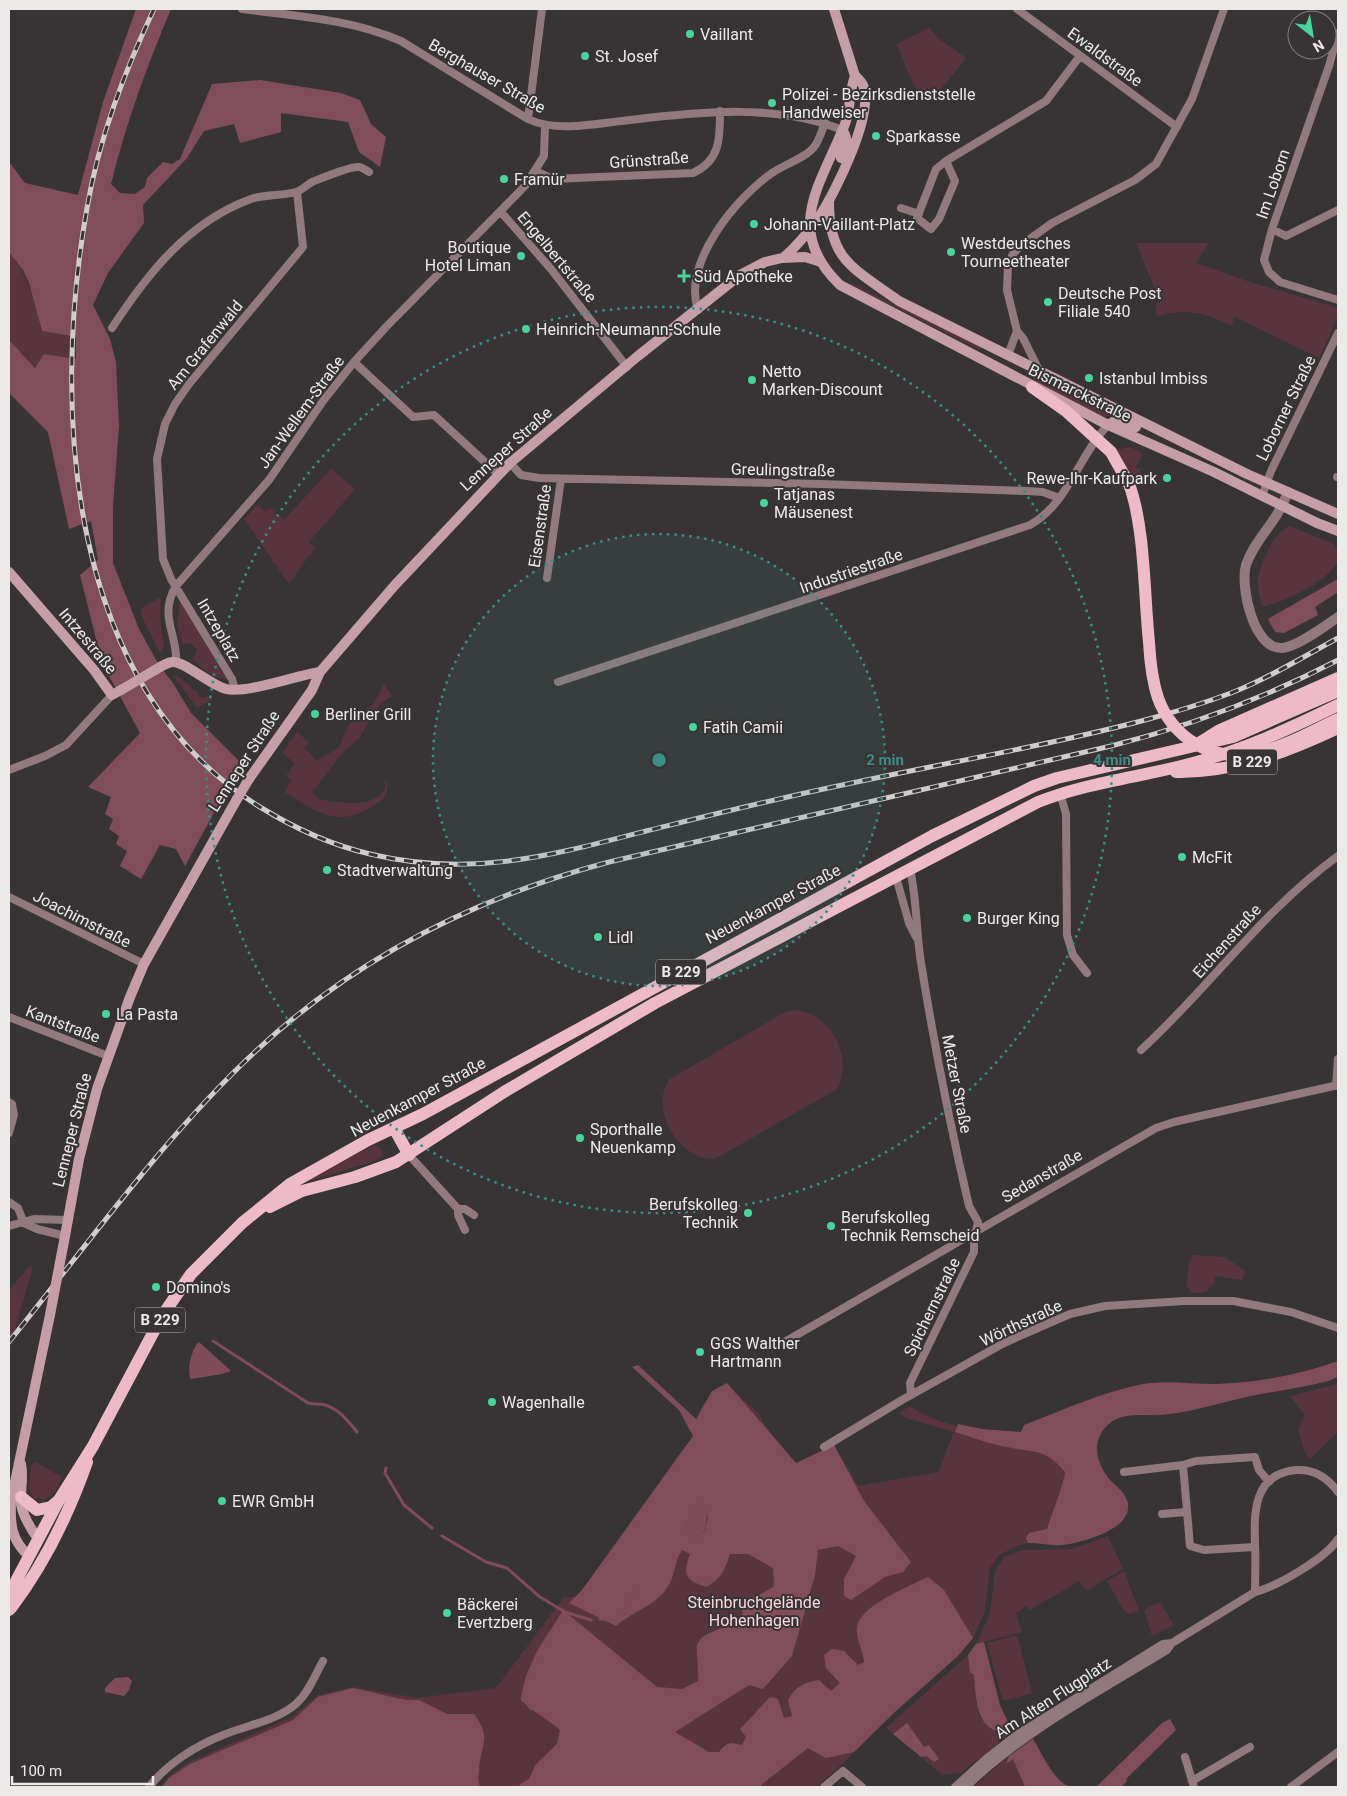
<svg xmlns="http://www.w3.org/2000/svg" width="1347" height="1796" font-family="Roboto,sans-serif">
<rect width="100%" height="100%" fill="#383435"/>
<path fill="#58353e" d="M929 28 939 39 966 58 941 89 922 100 906 68 897 44Z
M1136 243H1209L1196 263 1247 281 1338 308V316L1319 358 1235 317 1231 326C1206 312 1184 308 1157 316L1155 304 1160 302Z
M9 252C29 275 34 302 42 331L76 337V359L44 354 35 368 9 340Z
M851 283 981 347 980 350 852 285Z
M1038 376 1115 414V415L1103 417 1031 381Z
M1127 447 1139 450 1142 456 1136 466V470L1138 468 1141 469 1135 485 1116 451Z
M331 469 355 489 309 542 315 547 289 584 244 519 258 505 266 512 270 508 284 520Z
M1290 526 1333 544 1338 551V562C1322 585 1288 600 1262 607 1260 597 1257 588 1258 579 1259 565 1276 529 1290 526Z
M159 598H161L160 616 164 647 160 653 141 615 142 608Z
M180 600 227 678V679C214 679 201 668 193 659L197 650 190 643 183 644 177 623Z
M173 675 179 677 198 693V696L204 698 206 696 213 699 197 708Z
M384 684 392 696 380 704 359 738 342 753 313 791 318 799C335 802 372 809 384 791 386 788 385 783 386 780L388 787 384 798C343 830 323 817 285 792L291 780 286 776 295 763 282 753 297 732 309 742 305 748 317 761 339 747 349 724 374 703Z
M793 1010C831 1011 854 1058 837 1089L715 1159C679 1161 648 1108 670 1079L785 1012Z
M375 1145 379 1146 383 1155 375 1161 305 1182 316 1174Z
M1193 1255 1225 1257 1245 1271 1242 1280 1215 1276 1214 1283 1206 1292 1192 1293 1186 1285 1189 1263Z
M33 1266 9 1351V1291L28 1267Z
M726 1383 758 1413 792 1468 834 1445 858 1486 938 1472 954 1432 906 1418 899 1413 910 1406C949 1434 1012 1434 1058 1438L1104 1529 1019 1545 999 1555 990 1568 985 1611 973 1638 849 1753 854 1752C843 1765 829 1774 817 1787H160L168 1777 189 1762 292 1717 318 1695 353 1687 418 1698 496 1688 564 1597H582L700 1435Z
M1338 1384V1432L1310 1459 1304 1451 1298 1429 1305 1415 1290 1396Z
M35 1462 62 1477 55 1492 41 1502 42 1499 36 1498 35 1500 29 1489 31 1465Z
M1108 1536 1123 1569 1086 1591 1079 1581 1030 1610 1027 1606 1016 1613 1022 1632 976 1644 990 1614 995 1572 1003 1558 1021 1550 1071 1549Z
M1124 1571 1139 1611 1129 1614 1124 1611 1107 1581Z
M1160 1602 1174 1625 1152 1636 1144 1610Z
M1017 1635 1032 1693 1003 1701 987 1643Z
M968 1655C969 1662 973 1668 974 1675 976 1688 974 1715 986 1724 989 1727 996 1729 1001 1730L1007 1720 1013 1731 961 1773 942 1775 921 1757 927 1756 907 1723 893 1734 886 1728Z
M1009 1756 1007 1758 1013 1759 1025 1787H973Z"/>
<path fill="#804e5b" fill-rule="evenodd" d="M136 9H171C147 66 126 123 111 184L120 193 135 194 145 187 147 178 163 162 172 164 180 159 212 84 260 80 341 93 360 100 371 124 386 137 380 167 359 152 348 122 281 113V132L240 143 234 124 204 131 187 158 143 205 144 223 108 273 93 305 110 339 116 362 119 426 113 506V563L139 629 159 665 173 683 191 713 241 763 185 866 176 849 160 845 141 879 120 866 127 851 116 844 119 836 109 829 113 819 105 814 111 797 88 787 140 733 102 663 80 575 98 560 91 521 69 529 48 432 9 393V340L35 368 44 354 76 359V337L42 331 29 283 23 270 9 252V162L25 183 78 195 103 102Z
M1338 579V592L1315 607 1318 615 1284 633 1275 632 1268 619Z
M1338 1361V1377L1328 1381C1297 1389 1265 1392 1234 1400 1209 1406 1186 1413 1160 1415 1143 1416 1122 1412 1109 1424 1090 1440 1096 1464 1111 1481 1116 1486 1123 1491 1126 1498 1140 1527 1083 1543 1062 1545 1051 1546 1039 1543 1028 1543L1026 1538 1029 1533 1047 1529C1051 1517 1064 1483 1065 1472 1045 1448 1035 1453 1007 1447 989 1444 972 1437 955 1432L958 1424 982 1429 1021 1432 1024 1425C1063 1410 1102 1392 1143 1384 1166 1380 1191 1384 1215 1384 1256 1383 1299 1375 1338 1361Z
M638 1365 696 1419 712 1391 727 1383 796 1463 834 1445 864 1501 911 1562 903 1572 885 1577 851 1600 844 1596V1579L856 1556 838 1546 818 1550 815 1575 792 1656 763 1689 749 1685 675 1732 709 1752H719C727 1742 730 1742 742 1745L746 1737 740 1729 770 1697 778 1699 784 1718 792 1716 788 1700C795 1687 804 1682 819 1680L831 1691 840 1683 826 1668 824 1655 832 1649 844 1651 858 1665 864 1662C863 1651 856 1639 857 1628 858 1606 910 1586 928 1577L944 1590 973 1638 958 1656 896 1711 854 1752 826 1758 808 1748 761 1785 762 1787H519L520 1784 529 1779 536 1764 557 1744 560 1730C547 1719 533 1712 521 1700 525 1666 546 1638 563 1610L657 1687 682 1689 698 1681C699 1672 696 1652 697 1646 701 1628 735 1631 743 1613L740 1604C751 1596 763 1595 774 1586L773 1568 748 1554H730C725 1570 721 1579 706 1587 685 1580 682 1574 690 1554L682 1550C673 1563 676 1579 664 1592 653 1606 630 1613 616 1626L569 1603 582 1590 693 1436 679 1410 632 1367ZM703 1502 708 1518 704 1533 686 1523Z
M984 1642 1000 1705 1007 1720 1001 1731C976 1731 975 1693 974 1675L970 1672 968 1655 976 1644Z
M353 1688 406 1700H419L447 1714H474C493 1739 480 1744 479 1771 478 1777 478 1782 480 1787H162L169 1778 190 1764 293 1720 318 1697Z
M1170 1719 1176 1730 1126 1779 1127 1781 1121 1787H1096L1162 1723Z
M907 1723 924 1747 929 1745 939 1759 934 1762 927 1756 921 1757 893 1734Z
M1033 1739C1042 1753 1054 1783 1071 1787H1025L1013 1759 1006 1764 1009 1756Z"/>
<path fill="#7f4c5a" d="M199 1342 231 1371 222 1374 191 1379C186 1371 192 1347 199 1342Z
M703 1502H705C708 1516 709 1540 690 1539 677 1527 694 1511 703 1502Z
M128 1677 132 1681 129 1690 124 1696 105 1692V1688L115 1678Z"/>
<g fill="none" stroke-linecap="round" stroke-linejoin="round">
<path stroke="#7f4c5a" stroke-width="3" d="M213 1341 308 1403C314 1405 320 1403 325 1405 339 1409 348 1421 357 1432
M386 1468 385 1473 404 1505 432 1528
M442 1536 486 1562 507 1568 540 1597 565 1612 591 1620
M600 1619H621L636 1591
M531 1709 523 1697C527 1664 546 1639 565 1612"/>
<path stroke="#91797e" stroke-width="8" d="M242 9C296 16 351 19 401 41L528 119C557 133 598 123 630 120 698 112 777 103 842 130
M1017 9 1177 127
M1338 33 1329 66 1272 229 1264 260 1269 272 1280 282 1338 300
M528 119 542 9
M946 161 955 181 939 219 931 229 917 218 936 169 946 161 1046 101 1080 56
M536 171 553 179 693 173C721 160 720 137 720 111
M901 208 919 214
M501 212 551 269 627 367
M1272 229 1286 236 1338 210
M698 310C682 263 736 198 772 173 783 165 807 157 814 147 819 141 822 130 825 123
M112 328C148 273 188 222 251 199 266 194 282 196 296 192 302 190 307 185 312 182 322 178 350 166 359 167 362 167 367 171 369 172
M1017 331 1023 338 1039 370
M1008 355 1017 331 1007 290 1008 265 1013 254 1020 246 1052 223 1135 180 1156 164 1192 99 1224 9
M354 362 413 417 434 415 498 474
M510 463 521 475 539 478 821 484 1027 491 1043 492 1059 498
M1337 477H1338
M1262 496 1271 471 1338 333
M547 578 561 479
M176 662C178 635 158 616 176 586L269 480 323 401 354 362 386 327 525 186 544 156 545 126
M558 682 1030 525C1068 504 1079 455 1108 425
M235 690 232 679 171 579 163 559 157 459 165 424 175 404 189 384 303 247 297 192
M9 770 45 756 66 745 112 695
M1060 793 1066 814 1067 935 1073 955 1087 973
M910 869C917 900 916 932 921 963 934 1044 950 1125 969 1206L978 1222 974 1240V1252L910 1383 911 1395
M896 877 909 923 916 937
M9 897 144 964
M9 1017 108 1056
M1141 1050C1209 988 1263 910 1338 856
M1336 1086 1338 1059
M9 1102 12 1104 14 1115 9 1133
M409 1155 458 1209
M9 1202 18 1208 24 1223 37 1229 65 1236
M9 1226 34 1219 67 1220
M465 1230 458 1215V1209H465L474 1215
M781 1344 1156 1128 1174 1122 1338 1085
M824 1447 902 1400 1004 1343 1070 1314 1105 1306 1184 1301H1233L1291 1312 1338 1328
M1124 1472 1183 1465
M1162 1514 1186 1512
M1255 1547 1204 1550 1190 1546 1183 1465 1196 1461 1255 1457 1259 1470 1269 1482
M1255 1592C1255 1576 1256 1561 1255 1545 1254 1513 1253 1474 1296 1470 1314 1469 1328 1478 1338 1492
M1185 1757 1194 1787
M1192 1781 1250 1747
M149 1787C167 1764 195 1746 223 1735 247 1725 277 1721 297 1703 309 1692 315 1675 323 1661
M824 1787 843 1771 862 1787
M955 1787 987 1758 1018 1734 1163 1644 1172 1643 1255 1592C1278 1586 1326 1558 1338 1539
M966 1787C1024 1731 1098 1692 1167 1650L1172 1643
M1291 1787 1338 1752"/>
<path stroke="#91797e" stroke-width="10" d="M1288 492C1284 501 1280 511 1274 519 1264 534 1252 547 1246 565 1240 586 1253 649 1282 648 1297 647 1325 626 1338 617"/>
<path stroke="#c59ea7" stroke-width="10" d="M855 76C849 91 851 108 845 124 822 183 782 229 840 285L1108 425 1214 472 1317 523 1338 531
M841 158C845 149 850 139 842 130
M829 200C828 261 855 269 899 301L1247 474 1338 514
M783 258C797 246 808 233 819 217 835 193 875 113 863 85 861 82 858 78 855 76L834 9
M1108 425 1118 419 1136 427
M9 572 94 670 112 695 121 690
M155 670C160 667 166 663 172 662 183 660 210 685 226 689 247 694 297 675 320 672
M249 779 312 690 320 672 395 585 510 463 638 356 740 275 765 262 782 258 805 257 821 262
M65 1236 79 1159 97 1089 130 997 144 964 237 799
M21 1464C24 1478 20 1490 21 1504 23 1517 31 1529 38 1539
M29 1556C11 1540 10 1524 11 1501L50 1315"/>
<path stroke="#edbbc7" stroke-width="12" d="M1032 387 1066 411 1111 452 1129 484
M1199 743 1218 731 1338 678
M1176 772C1233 773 1287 752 1338 728
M394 1128 409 1155
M270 1207 302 1191 355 1177 396 1162 504 1092 655 1003 1038 802C1088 782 1142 777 1193 763 1244 750 1291 728 1338 705
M21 1497 37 1510 51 1507 59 1500
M11 1608C43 1566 69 1513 87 1462
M9 1610 16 1581 59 1500 93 1446 162 1316 191 1274 242 1223 290 1184 368 1140 423 1114 932 836 1034 786 1057 778 1233 737 1338 691"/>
<defs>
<path id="rail" d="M154 9C124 73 99 138 87 208 51 410 67 688 260 807 294 828 331 845 370 854 470 878 550 856 646 831 695 819 743 807 792 796 880 776 969 760 1057 741 1116 728 1175 714 1231 693 1269 678 1303 657 1338 638
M9 1342C87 1245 166 1134 257 1050 357 957 477 897 609 862L1111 746C1190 726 1265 698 1338 660"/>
</defs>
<use href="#rail" stroke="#d0cccd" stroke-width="5"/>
<use href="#rail" stroke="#383435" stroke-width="3" stroke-dasharray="9" stroke-linecap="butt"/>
<path stroke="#c59ea7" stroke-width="10" d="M121 690 155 670
M237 799 249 779
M50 1315 65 1236"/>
<path stroke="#edbbc7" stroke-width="12" d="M1129 484C1145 527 1144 595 1149 642 1150 661 1152 680 1158 698 1172 736 1209 761 1250 754 1282 749 1310 732 1338 719"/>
</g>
<circle cx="659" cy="760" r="226" fill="#3b8d87" fill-opacity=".12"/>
<g fill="none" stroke="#3b8d87" stroke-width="2.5" stroke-dasharray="2.5 5">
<circle cx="659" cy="760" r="226"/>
<circle cx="659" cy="760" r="453"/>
</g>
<g fill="#49d49d" stroke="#383435" stroke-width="2">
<circle cx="690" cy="34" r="5"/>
<circle cx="585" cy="56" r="5"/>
<circle cx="772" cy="103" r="5"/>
<circle cx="876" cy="136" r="5"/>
<circle cx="504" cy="179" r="5"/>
<circle cx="754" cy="224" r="5"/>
<circle cx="951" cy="252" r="5"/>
<circle cx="521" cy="256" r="5"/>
<path d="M681.5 268.5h5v5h5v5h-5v5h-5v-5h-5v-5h5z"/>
<circle cx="1048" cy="302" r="5"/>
<circle cx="526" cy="329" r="5"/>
<circle cx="1089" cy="378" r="5"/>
<circle cx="752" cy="380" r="5"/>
<circle cx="1167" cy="478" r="5"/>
<circle cx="764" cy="503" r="5"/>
<circle cx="315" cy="714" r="5"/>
<circle cx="693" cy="727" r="5"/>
<circle cx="1182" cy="857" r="5"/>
<circle cx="327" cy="870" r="5"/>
<circle cx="967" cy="918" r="5"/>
<circle cx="598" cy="937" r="5"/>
<circle cx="106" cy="1014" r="5"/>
<circle cx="580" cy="1138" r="5"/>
<circle cx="748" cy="1213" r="5"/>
<circle cx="831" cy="1226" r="5"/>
<circle cx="156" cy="1287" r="5"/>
<circle cx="700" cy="1352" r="5"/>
<circle cx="492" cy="1402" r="5"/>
<circle cx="222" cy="1501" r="5"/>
<circle cx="447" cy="1613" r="5"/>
</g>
<g text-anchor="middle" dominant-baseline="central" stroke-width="4" stroke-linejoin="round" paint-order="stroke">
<g fill="#383435" stroke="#b6b3b3" stroke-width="1">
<rect x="1227" y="749.5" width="50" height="25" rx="4"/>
<rect x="656" y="959.5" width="50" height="25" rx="4"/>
<rect x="135" y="1307.5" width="50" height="25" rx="4"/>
</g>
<g font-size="15" font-weight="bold" fill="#ece9e9">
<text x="1252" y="762">B 229</text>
<text x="681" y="972">B 229</text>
<text x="160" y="1320">B 229</text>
</g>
<g font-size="16" fill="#ece9e9" stroke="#383435" text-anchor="start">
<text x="700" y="34">Vaillant</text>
<text x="595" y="56">St. Josef</text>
<text x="782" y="94">Polizei - Bezirksdienststelle<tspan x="782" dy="18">Handweiser</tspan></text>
<text x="886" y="136">Sparkasse</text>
<text x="514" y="179">Framür</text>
<text x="764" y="224">Johann-Vaillant-Platz</text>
<text x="961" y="243">Westdeutsches<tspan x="961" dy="18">Tourneetheater</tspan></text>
<text x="511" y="247" text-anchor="end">Boutique<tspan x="511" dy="18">Hotel Liman</tspan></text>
<text x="694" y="276">Süd Apotheke</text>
<text x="1058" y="293">Deutsche Post<tspan x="1058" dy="18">Filiale 540</tspan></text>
<text x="536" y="329">Heinrich-Neumann-Schule</text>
<text x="762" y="371">Netto<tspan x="762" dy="18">Marken-Discount</tspan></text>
<text x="1099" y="378">Istanbul Imbiss</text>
<text x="1157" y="478" text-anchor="end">Rewe-Ihr-Kaufpark</text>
<text x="774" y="494">Tatjanas<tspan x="774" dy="18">Mäusenest</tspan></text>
<text x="325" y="714">Berliner Grill</text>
<text x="703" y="727">Fatih Camii</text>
<text x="1192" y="857">McFit</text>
<text x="337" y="870">Stadtverwaltung</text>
<text x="977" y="918">Burger King</text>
<text x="608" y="937">Lidl</text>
<text x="116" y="1014">La Pasta</text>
<text x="590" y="1129">Sporthalle<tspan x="590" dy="18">Neuenkamp</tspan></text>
<text x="738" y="1204" text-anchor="end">Berufskolleg<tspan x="738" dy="18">Technik</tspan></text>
<text x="841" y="1217">Berufskolleg<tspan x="841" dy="18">Technik Remscheid</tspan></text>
<text x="166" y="1287">Domino's</text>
<text x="710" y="1343">GGS Walther<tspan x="710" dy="18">Hartmann</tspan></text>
<text x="502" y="1402">Wagenhalle</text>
<text x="232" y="1501">EWR GmbH</text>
<text x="457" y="1604">Bäckerei<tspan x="457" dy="18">Evertzberg</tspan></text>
</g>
<g font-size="16" fill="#ece9e9" stroke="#383435">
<text transform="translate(1105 57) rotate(36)">Ewaldstraße</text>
<text transform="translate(487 76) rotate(30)">Berghauser Straße</text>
<text transform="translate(649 160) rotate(-4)">Grünstraße</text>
<text transform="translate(1273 184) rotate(-71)">Im Loborn</text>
<text transform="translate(557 257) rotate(50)">Engelbertstraße</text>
<text transform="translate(205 345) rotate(-51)">Am Grafenwald</text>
<text transform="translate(1080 393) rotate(26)">Bismarckstraße</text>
<text transform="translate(1286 408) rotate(-64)">Loborner Straße</text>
<text transform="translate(301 412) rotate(-54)">Jan-Wellem-Straße</text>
<text transform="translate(506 449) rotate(-42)">Lenneper Straße</text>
<text transform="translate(783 470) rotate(1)">Greulingstraße</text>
<text transform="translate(540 526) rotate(-82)">Eisenstraße</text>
<text transform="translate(851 571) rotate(-19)">Industriestraße</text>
<text transform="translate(219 630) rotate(60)">Intzeplatz</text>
<text transform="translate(88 641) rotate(50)">Intzestraße</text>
<text transform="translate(244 761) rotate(-57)">Lenneper Straße</text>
<text transform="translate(773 904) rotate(-28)">Neuenkamper Straße</text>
<text transform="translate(82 919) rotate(27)">Joachimstraße</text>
<text transform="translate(1227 941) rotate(-48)">Eichenstraße</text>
<text transform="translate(63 1024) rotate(21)">Kantstraße</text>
<text transform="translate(957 1084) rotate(79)">Metzer Straße</text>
<text transform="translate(418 1097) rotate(-28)">Neuenkamper Straße</text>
<text transform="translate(72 1130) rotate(-76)">Lenneper Straße</text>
<text transform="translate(1042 1176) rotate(-30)">Sedanstraße</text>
<text transform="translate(932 1307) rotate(-64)">Spichernstraße</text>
<text transform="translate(1021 1323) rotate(-25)">Wörthstraße</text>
<text transform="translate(1053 1698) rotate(-33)">Am Alten Flugplatz</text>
</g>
<g font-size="16" fill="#fad7df" stroke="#383435">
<text x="754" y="1602">Steinbruchgelände<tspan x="754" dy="18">Hohenhagen</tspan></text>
</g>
</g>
<circle cx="659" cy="760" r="8" fill="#3b8d87" stroke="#383435" stroke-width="2.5"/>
<g font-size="15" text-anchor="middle" font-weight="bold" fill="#3b8d87" stroke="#383435" stroke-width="4" stroke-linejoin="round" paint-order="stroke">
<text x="885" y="765">2 min</text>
<text x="1112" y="765">4 min</text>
</g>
<rect width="1347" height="1796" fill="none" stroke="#ece9e9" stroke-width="20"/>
<g transform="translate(1312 35) rotate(149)"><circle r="24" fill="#383435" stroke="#807c7d"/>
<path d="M0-4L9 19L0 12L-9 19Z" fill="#49d49d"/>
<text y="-8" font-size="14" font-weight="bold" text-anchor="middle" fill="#ece9e9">N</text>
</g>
<path d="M12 1776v8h141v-8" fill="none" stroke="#ece9e9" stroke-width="2.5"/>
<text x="20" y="1776" font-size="15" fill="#ece9e9" stroke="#383435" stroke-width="4" paint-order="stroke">100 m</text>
</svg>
